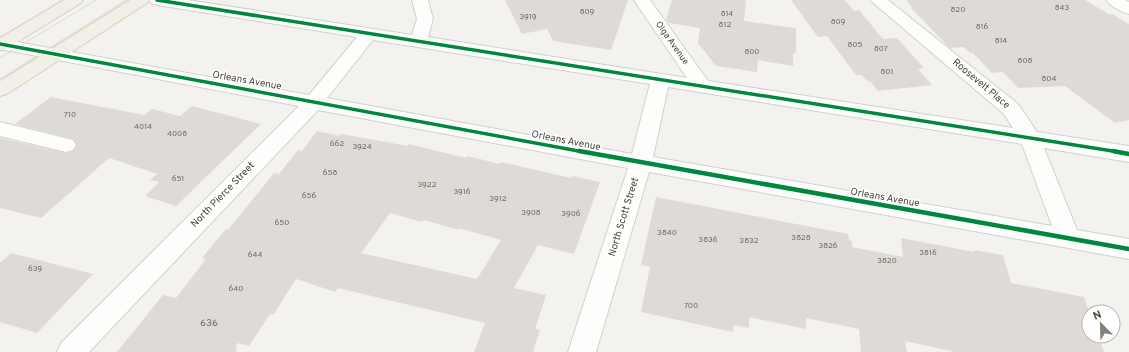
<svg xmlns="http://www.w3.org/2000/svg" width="1129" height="352" font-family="Overpass,sans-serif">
<rect width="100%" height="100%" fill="#f4f2ee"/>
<path fill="#dedbd6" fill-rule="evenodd" d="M505 0H628L611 50 553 41 547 29 522 34Z
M672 0H746L744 21 796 28V53H793V66L758 60 757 72 716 66 698 43 700 28 669 23 666 20Z
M791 0H845L854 11 859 10 883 39 897 38 924 68 918 69 932 85 878 91 870 81H867L862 75H856L827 36 818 37Z
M906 0H1085L1110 15 1112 14 1129 24V120L1115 123 1065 86 1018 88 1003 72 992 73 973 53H970L964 47 950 48 911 8 912 7Z
M51 97 144 115 152 109 180 116 192 106 261 124 176 206 145 196 159 182 150 180 157 174 109 158 41 218 0 208V138L66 153 73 151 77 146 73 139 15 124Z
M317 131 340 136 341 134 347 135 408 146 409 144 466 158 467 156 500 164 501 162 571 178 572 176 600 182 574 254 538 245 514 288 546 295 535 329 540 330 533 352H474L485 323 338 288 335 292 296 279 274 314H270L249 346 237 343 236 352H117L163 295 176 298 206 259 202 258 226 229 228 230 274 173 279 174 298 150 302 151ZM390 213 422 222 424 220 459 230V228L501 240 477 279 361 253Z
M656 197 848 234 849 240 852 241V247L903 257 901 238 974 252V250L1003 255 1011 283 1084 297 1089 312V336H1098L1104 352H955L905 341 907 352H861L859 329 806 318V329L749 317V328L734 325 733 332 641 312 650 267 641 265Z
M11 253 93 274 37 333 0 322V263Z"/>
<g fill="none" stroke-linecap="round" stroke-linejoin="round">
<defs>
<path id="minor" d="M149 0H188L412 35 417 19 412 0H428L433 19 428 37 687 78 634 0H650L708 81 1013 128 1004 114 870 0H888L1018 104 1037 132 1129 146V162L1044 148 1077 230 1129 239V259L649 172 596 352H568L628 168 318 110 89 352H57L61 343 299 106 0 49V39L309 95 357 37 157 5 151 3ZM373 40 650 84 632 154 327 98ZM668 87 1022 144 1052 226 653 157Z
M1106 0H1125L1129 2V14C1121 12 1111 7 1106 0Z
M0 122 73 140 76 145 73 150 66 152 0 136Z"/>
<path id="major" d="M64 0H83L81 3 6 49 0 50V38Z
M130 0H149L147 3 7 94 0 96V81Z"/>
</defs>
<use href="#minor" stroke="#d2d0cb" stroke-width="2"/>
<use href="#major" stroke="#d6cebb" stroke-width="2"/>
<use href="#minor" fill="#fdfdfc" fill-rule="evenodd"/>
<use href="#major" fill="#f2efe6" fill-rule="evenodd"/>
<path stroke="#dbdbda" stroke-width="1" d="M0 58 96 0
M0 79 126 0"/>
<defs>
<path id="cycleway-far1" d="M157 0 1119 152
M0 44 584 152"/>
<path id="cycleway" d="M579 151 1129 249
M1113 151 1129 154"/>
</defs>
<use href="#cycleway-far1" stroke="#fff" stroke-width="5.5"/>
<use href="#cycleway" stroke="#fff" stroke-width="7"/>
<use href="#cycleway-far1" stroke="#00873e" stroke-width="3.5"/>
<use href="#cycleway" stroke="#00873e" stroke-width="4.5"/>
</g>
<g text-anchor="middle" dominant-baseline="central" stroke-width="3" stroke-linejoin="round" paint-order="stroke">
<g font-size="8" fill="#706a61">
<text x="1062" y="8">843</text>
<text x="958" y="10">820</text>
<text x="587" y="12">809</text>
<text x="727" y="14">814</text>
<text x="528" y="17">3919</text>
<text x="838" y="22">809</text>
<text x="725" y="25">812</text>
<text x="982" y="27">816</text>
<text x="1001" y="41">814</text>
<text x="855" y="45">805</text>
<text x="881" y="49">807</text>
<text x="752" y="52">800</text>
<text x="1025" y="61">808</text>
<text x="887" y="72">801</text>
<text x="1049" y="79">804</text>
<text x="70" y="115">710</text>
<text x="143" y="127">4014</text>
<text x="177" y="134">4008</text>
<text x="337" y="144">662</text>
<text x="362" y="147">3924</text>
<text x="330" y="173">658</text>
<text x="178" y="179">651</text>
<text x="427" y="185">3922</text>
<text x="462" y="192">3916</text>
<text x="309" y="196">656</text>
<text x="498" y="199">3912</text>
<text x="531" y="213">3908</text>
<text x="571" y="214">3906</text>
<text x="282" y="223">650</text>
<text x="667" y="233">3840</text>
<text x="801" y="238">3828</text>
<text x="708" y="240">3836</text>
<text x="749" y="241">3832</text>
<text x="828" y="246">3826</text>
<text x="928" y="253">3816</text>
<text x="255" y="255">644</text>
<text x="887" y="261">3820</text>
<text x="35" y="269">639</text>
<text x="236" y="289">640</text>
<text x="691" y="306">700</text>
</g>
<g font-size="9" fill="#4b4439" stroke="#fff">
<text transform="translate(672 43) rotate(55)">Olga Avenue</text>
</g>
<g font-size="10" fill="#4b4439" stroke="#fff">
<text transform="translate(247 81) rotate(10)">Orleans Avenue</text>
<text transform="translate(981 84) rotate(40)">Roosevelt Place</text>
<text transform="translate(566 141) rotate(11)">Orleans Avenue</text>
<text transform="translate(223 195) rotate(-46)">North Pierce Street</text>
<text transform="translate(885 198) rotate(10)">Orleans Avenue</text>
<text transform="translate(624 217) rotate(-73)">North Scott Street</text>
</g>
<g font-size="10" fill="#706a61">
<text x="209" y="323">636</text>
</g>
</g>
<g transform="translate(1101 324) rotate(337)"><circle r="19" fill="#ffffff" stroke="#b7b4b0"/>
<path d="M0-3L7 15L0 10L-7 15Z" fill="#868178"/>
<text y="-6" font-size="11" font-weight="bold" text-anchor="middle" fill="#4b4439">N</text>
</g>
</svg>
